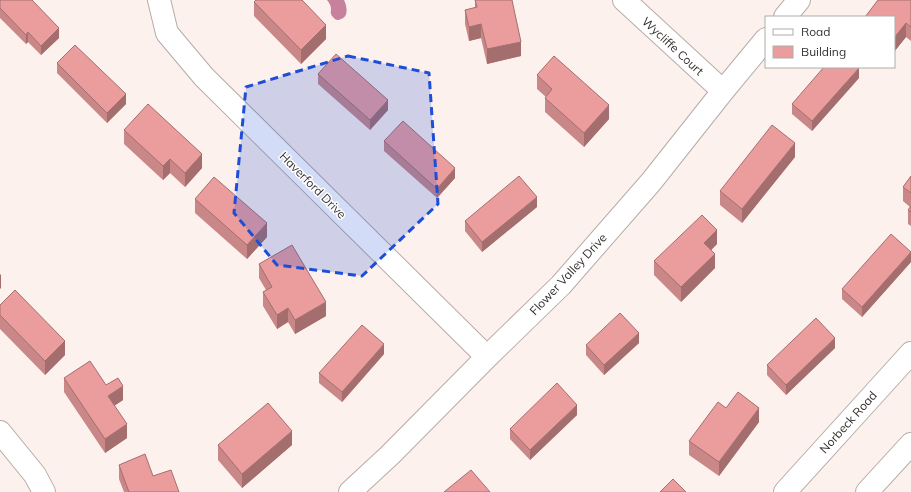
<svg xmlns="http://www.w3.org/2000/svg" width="911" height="492" font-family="Mulish,sans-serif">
<rect width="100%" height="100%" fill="#fcf1ed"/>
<path fill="#c7819c" d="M327 0H344C347 6 349 17 341 19 338 21 335 20 333 17 330 14 331 12 331 9 331 5 329 3 327 0Z"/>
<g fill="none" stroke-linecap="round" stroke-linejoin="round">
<defs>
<path id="minor" d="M159 0 167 33 204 77 487 357
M624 0 723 91
M785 17 799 0
M0 432 35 475 44 492
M350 492 390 455 487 357 561 285 651 182 723 91 766 39
M785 492 911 353"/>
<path id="major" d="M867 492 911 444"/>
</defs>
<use href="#minor" stroke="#b6aca8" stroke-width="24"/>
<use href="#major" stroke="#b6aca8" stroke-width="24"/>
<use href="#minor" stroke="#fff" stroke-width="22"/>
<use href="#major" stroke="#fff" stroke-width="22"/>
</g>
<path fill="#ca8787" d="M0 0 59 38 41 55 28 42 26 44 0 18Z
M475 0H512L521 56 487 64 481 38 469 41 465 24V10L475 8Z
M911 0V41L906 37 894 52V17Z
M254 2 326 39 301 64 254 16Z
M57 63 126 104 107 123 57 73Z
M318 74 388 110 370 130 318 84Z
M537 75 609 119 584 147 545 112V98L546 97 537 89Z
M859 78 812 131 792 114V104Z
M124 130 202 168 185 187 170 173 163 180 124 144Z
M384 141 455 178 437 198 384 151Z
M795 157 742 223 720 205V191Z
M911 176V226L908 224V210L910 207 903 201V187Z
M195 199 267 237 247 259 195 213Z
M537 207 482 252 465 231V221Z
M717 244 711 250 715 268 681 302 654 275V261Z
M911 262 862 317 842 299V289Z
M259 264 326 316 295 334 288 322 277 329 263 306V292L266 290 259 278Z
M0 305 65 355 45 375 0 329Z
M639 343 604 375 586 355V345Z
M835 348 786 395 767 375V365Z
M384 354 342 402 319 383V373Z
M64 378 106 385 123 400 114 406 127 438 105 453 64 392Z
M726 408 759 422 719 476 689 455V441Z
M577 415 530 460 510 439V429Z
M218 445H292L242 488 218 460Z
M119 465 153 476 179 492H124L119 479Z"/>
<path fill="#a46e6e" d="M906 23V37L894 52V38Z
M481 24V38L469 41V27Z
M326 25V39L301 64V50Z
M59 28V38L41 55V46Z
M28 32V42L26 44V35Z
M521 42V56L487 64V49Z
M859 68V78L812 131V121Z
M126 94V104L107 123V113Z
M388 100V110L370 130V120Z
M609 105V119L584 147V133Z
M795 143V157L742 223V209Z
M202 154V168L185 187V173Z
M170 159V173L163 180V166Z
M455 168V178L437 198V189Z
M537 197V207L482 252V242Z
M267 223V237L247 259V245Z
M717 230V244L704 257V243Z
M911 252V262L862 317V307Z
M715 254V268L681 302V287Z
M1 274V288L0 289V275Z
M326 302V316L295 334V320Z
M288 308V322L277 329V315Z
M639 333V343L604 375V365Z
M835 338V348L786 395V385Z
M65 341V355L45 375V361Z
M384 344V354L342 402V392Z
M123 386V400L108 410V396Z
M577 405V415L530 460V450Z
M759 408V422L719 476V462Z
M127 424V438L105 453V439Z
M292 431V445L242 488V474Z"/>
<path fill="#eb9d9d" stroke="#a46e6e" d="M0 0H32L59 28 41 46 28 32 26 35 0 8Z
M256 0H302L326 25 301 50 254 2Z
M475 0H512L521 42 487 49 481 24 469 27 465 10 477 7Z
M878 0H911V27L906 23 894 38V17H865Z
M75 45 126 94 107 113 57 63Z
M336 54 388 100 370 120 318 74Z
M554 56 609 105 584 133 545 98 552 89 537 75Z
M824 67H858L859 68 812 121 792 104Z
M148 104 202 154 185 173 170 159 163 166 124 130Z
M403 121 455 168 437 189 384 141Z
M772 125 795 143 742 209 720 191Z
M519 176 537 197 482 242 465 221Z
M911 176V193L903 187Z
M214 177 267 223 247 245 195 199Z
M911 206V212L908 210Z
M702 215 717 230 704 243 715 254 681 287 654 261Z
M891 234 911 252 862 307 842 289Z
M292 245 326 302 295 320 288 308 277 315 263 292 272 287 259 264Z
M15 290 65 341 45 361 0 315V305Z
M620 313 639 333 604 365 586 345Z
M816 318 835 338 786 385 767 365Z
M362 325 384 344 342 392 319 373Z
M90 361 106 385 118 378 123 386 108 396 127 424 105 439 64 378Z
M557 383 577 405 530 450 510 429Z
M738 392 759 408 719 462 689 441 718 402 726 408Z
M268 403 292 431 242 474 218 445Z
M145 454 153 476 171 470 179 492H129L119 465Z
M471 470 490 492H444Z
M673 479 686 492H660Z"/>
<path fill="#1d4ed8" fill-opacity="0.2" stroke="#1d4ed8" stroke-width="3" stroke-dasharray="8 5" stroke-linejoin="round" d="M348 56 429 73 438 204 362 276 277 265 234 213 246 87Z"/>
<g text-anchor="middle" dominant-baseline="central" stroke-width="3" stroke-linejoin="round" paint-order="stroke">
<g font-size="12" fill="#35312f" stroke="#fff">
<text transform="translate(673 46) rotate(43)">Wycliffe Court</text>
<text transform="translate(313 185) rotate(45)">Haverford Drive</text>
<text transform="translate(568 274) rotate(-47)">Flower Valley Drive</text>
<text transform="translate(848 422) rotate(-48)">Norbeck Road</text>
</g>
</g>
<rect x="765" y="16" width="130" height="52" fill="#ffffff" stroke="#aeadac"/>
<rect x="773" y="29" width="20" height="6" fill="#ffffff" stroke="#aeadac"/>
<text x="801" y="36" font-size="12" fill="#35312f">Road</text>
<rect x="773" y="46" width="20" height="12" fill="#eb9d9d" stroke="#aeadac"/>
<text x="801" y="56" font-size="12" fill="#35312f">Building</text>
</svg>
